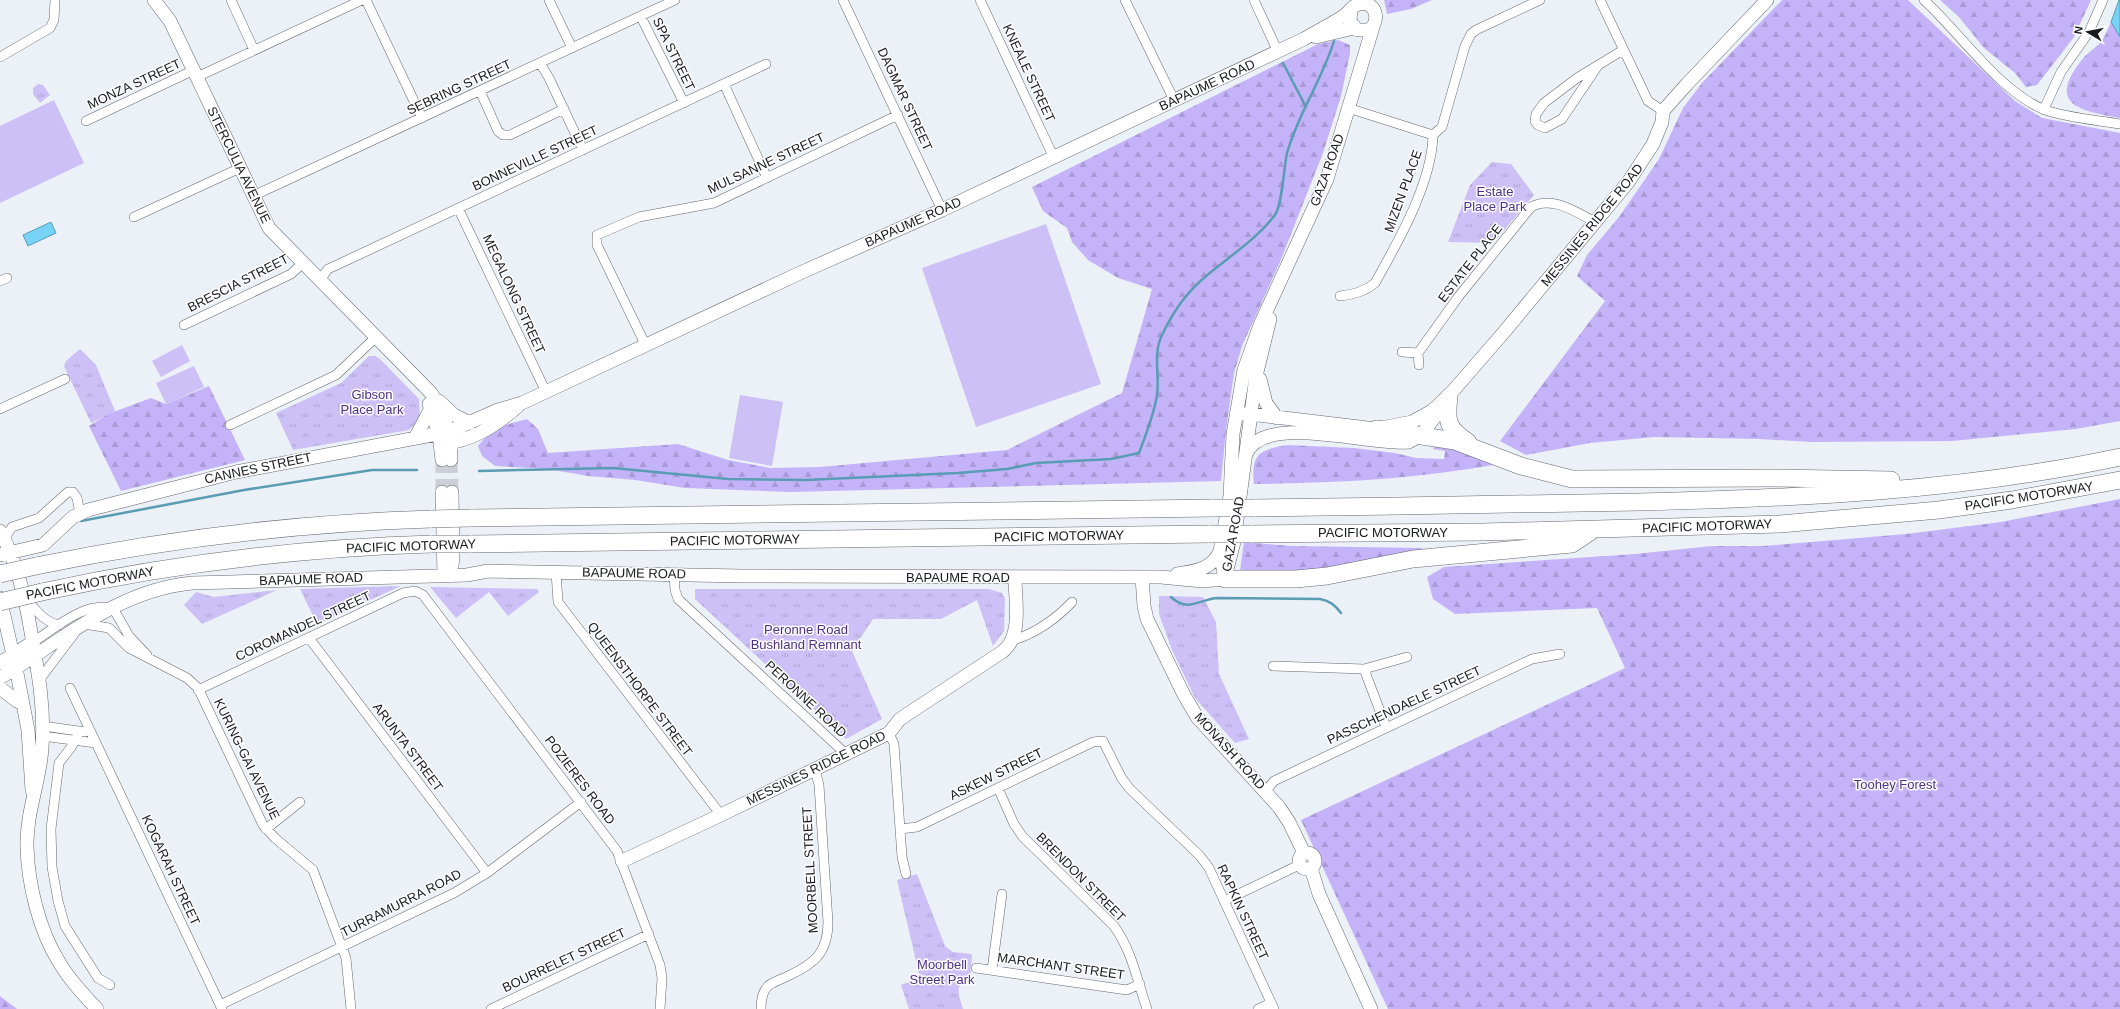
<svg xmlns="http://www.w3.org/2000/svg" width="2120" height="1009" font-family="Arial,sans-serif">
<defs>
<pattern id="grass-tufts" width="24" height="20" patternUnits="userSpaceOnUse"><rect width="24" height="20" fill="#cdc0f7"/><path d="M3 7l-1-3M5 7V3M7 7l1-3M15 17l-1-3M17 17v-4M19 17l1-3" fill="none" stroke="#afa4d3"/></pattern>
<pattern id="forest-firs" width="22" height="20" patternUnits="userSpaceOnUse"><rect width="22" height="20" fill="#c5b3fa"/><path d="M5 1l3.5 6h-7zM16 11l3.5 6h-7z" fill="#a999d6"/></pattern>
</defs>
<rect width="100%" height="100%" fill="#ecf0f7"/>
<path fill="url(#grass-tufts)" d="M38 84 43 85 50 95 40 103 33 94V88Z
M1492 162 1511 164 1534 195 1493 243 1448 242 1470 185Z
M80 349 96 365 115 411 91 423 64 366 66 361Z
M369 356H375L380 359 419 399 420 419 409 430 293 450 276 413 341 383Z
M401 586 317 624 300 589Z
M430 587 537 589 539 592 508 616 489 592 456 618Z
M695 589H989L1002 593 1005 599 1004 631 993 646 977 600 941 619H873L852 651 882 719 846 739 695 599Z
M277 590 202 624 184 605 196 592 214 597Z
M1159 596 1203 597 1216 622 1219 674 1249 739 1235 743 1195 698 1172 650 1159 614Z
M917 874 945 946 953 952 972 954 970 979C953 983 959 996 963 1009H909L901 985 920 978 897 880Z"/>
<path fill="url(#forest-firs)" d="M1384 0H1432L1411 9 1387 14Z
M1782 0H1908L2015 101 2042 118 2120 133V421L2076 429 1952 441 1812 442 1760 439 1654 437 1590 443 1526 455 1500 441 1605 301 1577 276 1587 255 1619 217 1659 159 1683 108 1702 83Z
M1940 0H2091L2074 37 2037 85 2026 87 2015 73 1984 48 1959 17Z
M2111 22 2120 37V118C2075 110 2046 103 2085 56 2090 51 2097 47 2101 42 2105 36 2108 29 2111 22Z
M1338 40 1350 45V53L1341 96 1323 153 1280 262 1242 346 1234 373 1226 430 1221 481 791 492 685 488 635 480 588 476 548 469 495 466 482 456 478 446C493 427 504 425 527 419L538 429 548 453 678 444 728 460 770 468 820 467 1007 450 1122 393 1152 289 1118 278 1088 260 1072 242 1067 228 1043 211 1032 187 1318 44Z
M209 386 245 460 121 491 89 426 108 414 151 398 166 404Z
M1287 445 1354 448 1395 453 1416 458 1444 459 1445 451 1433 449 1434 445H1443L1499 464C1417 479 1337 483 1254 484 1251 454 1259 450 1287 445Z
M2120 499V1009H1388L1301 820 1625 668 1597 608 1455 614 1433 599 1427 577 1444 567 1635 554 1712 546H1764L1906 534 2001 522Z
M1244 542 1291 546 1422 548 1424 551 1350 565 1309 570 1240 571Z
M0 996 17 1009H0Z"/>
<path fill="#cdc0f7" d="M54 100 84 163 0 203V126Z
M1046 224 1101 384 976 427 922 268Z
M182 345 190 361 161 377 152 361Z
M194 366 204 387 166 404 156 383Z
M740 395 783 402 772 466 729 458Z"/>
<path fill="#76d3f5" stroke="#5a9cb4" d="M2119 0H2120V37L2111 22Z
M51 222 56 233 28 246 23 235Z"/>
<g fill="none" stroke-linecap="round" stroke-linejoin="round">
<path stroke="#5a9cb4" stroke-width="2.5" d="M1283 63 1306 107
M479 471 613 468 728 479 806 480 958 473 1007 469 1036 463 1111 459 1139 453C1146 434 1154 415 1157 395 1160 374 1152 353 1163 333 1173 312 1187 292 1205 277 1228 257 1256 240 1275 215 1282 206 1284 166 1287 153 1298 114 1322 80 1334 41
M81 521 244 490 372 470H417
M1171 597C1187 612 1197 601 1216 598L1320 599C1330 601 1335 605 1341 613"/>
<path stroke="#ccd0d6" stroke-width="13" stroke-dasharray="13 6" stroke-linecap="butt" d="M442 460V492
M451 460 452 492"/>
<defs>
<path id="street" d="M231 0 254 50
M366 0 422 118
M549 0 572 48
M843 0 942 210
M980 0 1054 158
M1125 0 1174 100
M1254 0 1278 52
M1600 0 1648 101 1663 111
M1924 0C1960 33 2000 92 2045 110 2069 118 2096 120 2120 124
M641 17 684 103
M0 57 50 28 54 20 55 0
M540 63 549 78 583 150
M1597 67 1562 119 1545 128 1538 125 1535 121 1536 114 1544 103 1577 78 1623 50
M197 77 362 0
M724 84 767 178
M480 91 498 131 503 135H510L564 109
M1348 108 1433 135
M2044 109 2061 72 2089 32 2103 0
M86 121 194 70
M1433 135 1442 127 1465 46 1471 34 1476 30 1540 0
M253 196 675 0
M458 208 546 392
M134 217 240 168
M320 280 328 269 339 264 766 64
M0 281 7 278
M1340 296C1354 294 1364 292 1375 283 1398 242 1432 183 1433 135
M184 325 291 274 303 263
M646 346 597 245V235L639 217 714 203 898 115
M1402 352 1418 353 1419 365
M1418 353 1459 296 1531 207C1552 195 1576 212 1595 222
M0 409 65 379
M230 425 336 375 375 338
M4 539 12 527 39 518 68 492H73L77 498 80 513
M556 572 558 602 721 815
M674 574 675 590 678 599 847 755
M25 598C35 609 44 622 59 625
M84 624 109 628 129 648 187 678 198 688 263 825 275 838 313 870 346 958 351 1009
M309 638 487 873
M1013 640C1035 634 1057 618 1072 602
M33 642C57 627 83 602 113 608L129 636 147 655
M1273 666 1364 669 1407 657
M1364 669 1386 727
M40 679 74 634
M70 688 222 1009
M198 690 403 593 415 591 423 595 617 851 660 965 662 978 660 1009
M43 726 85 732
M80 731 72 746 59 763 51 829 52 867 58 901 65 926 98 978 110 985
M889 733 894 744 902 857 906 874
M42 736 96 743
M998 788 1014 824 1023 837 1114 926C1132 951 1137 980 1147 1009
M1265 792 1274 781 1532 659 1560 654
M266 829 300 802
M900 829 917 827 1093 742 1103 741 1121 777 1129 788 1200 856 1209 868 1274 1009
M1224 901 1299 865
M976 968 1127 990 1140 984
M992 970 1002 894
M220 1005 454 893 487 873 581 802
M491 1009 649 934
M761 1009C761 1001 762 992 768 986 773 982 782 979 788 976 814 964 828 953 828 922L819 785 815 770
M1258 1009 1271 1003"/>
<path id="secondary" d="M154 0 170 21 269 228 431 393C445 411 451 437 451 460
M1316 37 1354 28
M1260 379 1266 403 1277 418
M439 401 454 415 470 423
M429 404 439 434 442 460
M1236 414H1250L1376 429 1412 422 1432 411 1452 392 1505 331 1629 181 1653 144 1662 122 1663 111 1687 84 1767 0
M415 438 431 408
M441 444C472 441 494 427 517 407
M1246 454C1264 411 1375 447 1409 442L1421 435 1441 409
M442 492 444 575
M0 531C17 562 25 597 31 632 38 671 45 708 42 748 40 781 26 813 27 847 28 884 39 930 59 962 69 979 83 994 97 1009
M0 555 43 545 73 517 88 510 236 472 448 432 498 410 522 403 800 273 942 210 1304 39C1317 31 1332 24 1345 15 1350 11 1353 5 1359 4 1376 0 1381 21 1369 30H1357L1350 21 1351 9
M1177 574C1194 571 1212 570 1220 551
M444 575 452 565 453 558 452 492
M1142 577 1144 606 1147 619 1184 695 1197 717 1279 807 1289 822 1304 853
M1225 577 1234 542 1256 376 1270 319
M1225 579 1220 551 1230 496 1233 434 1244 370 1260 325 1327 179 1373 27
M0 598 16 668 28 730 32 790
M0 663 33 642
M0 678C61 641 118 590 192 583L467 575 488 571 742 576 1161 577 1202 581 1225 579
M0 688 17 701 23 704
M1299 861a8 8 0 1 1 16 0a8 8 0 1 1-16 0Z
M622 861 721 815 889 733 900 719 1002 652C1023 637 1015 600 1015 577
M1311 868 1319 894 1371 1009"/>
<path id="highway" d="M1449 397C1446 422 1447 428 1468 442
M1376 429 1455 441 1521 466 1572 479 1772 478 1891 480
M1255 508C1383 506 1511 505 1639 502 1801 498 1961 491 2120 457
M471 518 1214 508
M1251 534 1484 532 1780 524 1939 510 2012 500 2120 480
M470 544 1210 534
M36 566C166 539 299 523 432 519
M1225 579H1296L1327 576 1413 559 1572 544 1593 530
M42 592C170 564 300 548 432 544"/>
</defs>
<use href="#street" stroke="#64686e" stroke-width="10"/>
<use href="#secondary" stroke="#64686e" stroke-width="14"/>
<use href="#highway" stroke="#64686e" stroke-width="18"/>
<use href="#street" stroke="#fff" stroke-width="9"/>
<use href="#secondary" stroke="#fff" stroke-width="13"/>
<use href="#highway" stroke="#fff" stroke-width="17"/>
<defs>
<path id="highway-bridge" d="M1214 508H1255
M432 519 471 518
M1210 534H1251
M432 544H470
M0 574 36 566
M0 602 42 592"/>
</defs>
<use href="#highway-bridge" stroke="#64686e" stroke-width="18" stroke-linecap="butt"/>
<use href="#highway-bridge" stroke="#fff" stroke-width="17"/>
</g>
<g text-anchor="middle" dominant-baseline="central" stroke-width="3" stroke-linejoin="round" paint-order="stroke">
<g font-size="13" fill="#191a1d" stroke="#fdfdff">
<text transform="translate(674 54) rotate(64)">SPA STREET</text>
<text transform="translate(1029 73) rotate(65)">KNEALE STREET</text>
<text transform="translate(134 84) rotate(-25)">MONZA STREET</text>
<text transform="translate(1207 85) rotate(-25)">BAPAUME ROAD</text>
<text transform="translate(459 87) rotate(-25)">SEBRING STREET</text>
<text transform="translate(905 99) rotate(65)">DAGMAR STREET</text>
<text transform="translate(535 158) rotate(-25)">BONNEVILLE STREET</text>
<text transform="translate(766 163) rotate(-25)">MULSANNE STREET</text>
<text transform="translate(239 165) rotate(64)">STERCULIA AVENUE</text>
<text transform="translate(1327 170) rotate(-70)">GAZA ROAD</text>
<text transform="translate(1403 191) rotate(-70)">MIZEN PLACE</text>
<text transform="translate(913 222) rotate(-24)">BAPAUME ROAD</text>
<text transform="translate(1592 225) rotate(-51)">MESSINES RIDGE ROAD</text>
<text transform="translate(1470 263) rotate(-52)">ESTATE PLACE</text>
<text transform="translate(238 283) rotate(-27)">BRESCIA STREET</text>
<text transform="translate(514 294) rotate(65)">MEGALONG STREET</text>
<text transform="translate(258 468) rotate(-12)">CANNES STREET</text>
<text transform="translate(2029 496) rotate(-9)">PACIFIC MOTORWAY</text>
<text transform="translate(1707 526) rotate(-2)">PACIFIC MOTORWAY</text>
<text x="1383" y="532">PACIFIC MOTORWAY</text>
<text transform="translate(1233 534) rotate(-80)">GAZA ROAD</text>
<text transform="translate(1059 536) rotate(-1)">PACIFIC MOTORWAY</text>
<text transform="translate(735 540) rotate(-1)">PACIFIC MOTORWAY</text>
<text transform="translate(411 546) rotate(-2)">PACIFIC MOTORWAY</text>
<text transform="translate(634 573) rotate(1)">BAPAUME ROAD</text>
<text x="958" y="577">BAPAUME ROAD</text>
<text transform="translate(311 579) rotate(-2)">BAPAUME ROAD</text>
<text transform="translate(90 583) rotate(-11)">PACIFIC MOTORWAY</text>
<text transform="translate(303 626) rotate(-25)">COROMANDEL STREET</text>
<text transform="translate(640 689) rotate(53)">QUEENSTHORPE STREET</text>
<text transform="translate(806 699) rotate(43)">PERONNE ROAD</text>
<text transform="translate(1404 705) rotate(-25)">PASSCHENDAELE STREET</text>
<text transform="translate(408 747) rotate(53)">ARUNTA STREET</text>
<text transform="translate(1230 751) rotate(48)">MONASH ROAD</text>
<text transform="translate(247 759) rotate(64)">KURING-GAI AVENUE</text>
<text transform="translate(816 768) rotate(-26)">MESSINES RIDGE ROAD</text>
<text transform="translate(996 774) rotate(-26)">ASKEW STREET</text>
<text transform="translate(580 780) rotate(53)">POZIERES ROAD</text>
<text transform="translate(171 870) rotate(65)">KOGARAH STREET</text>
<text transform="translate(810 870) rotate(-93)">MOORBELL STREET</text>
<text transform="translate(1081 877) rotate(45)">BRENDON STREET</text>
<text transform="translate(401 903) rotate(-27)">TURRAMURRA ROAD</text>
<text transform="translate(1243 912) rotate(65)">RAPKIN STREET</text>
<text transform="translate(564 960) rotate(-25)">BOURRELET STREET</text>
<text transform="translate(1061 966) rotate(8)">MARCHANT STREET</text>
</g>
<g font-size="13" fill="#4e3183" stroke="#fdfdff">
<text x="1495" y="191">Estate<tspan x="1495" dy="15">Place Park</tspan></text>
<text x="372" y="394">Gibson<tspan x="372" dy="15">Place Park</tspan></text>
<text x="806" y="629">Peronne Road<tspan x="806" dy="15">Bushland Remnant</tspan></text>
<text x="1895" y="784">Toohey Forest</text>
<text x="942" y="964">Moorbell<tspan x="942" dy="15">Street Park</tspan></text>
</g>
</g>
<g transform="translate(2088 32) rotate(280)" stroke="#fdfdff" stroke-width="3" paint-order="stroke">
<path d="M0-3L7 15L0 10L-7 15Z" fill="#191a1d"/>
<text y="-6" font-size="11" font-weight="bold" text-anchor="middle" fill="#191a1d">N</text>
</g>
</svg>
